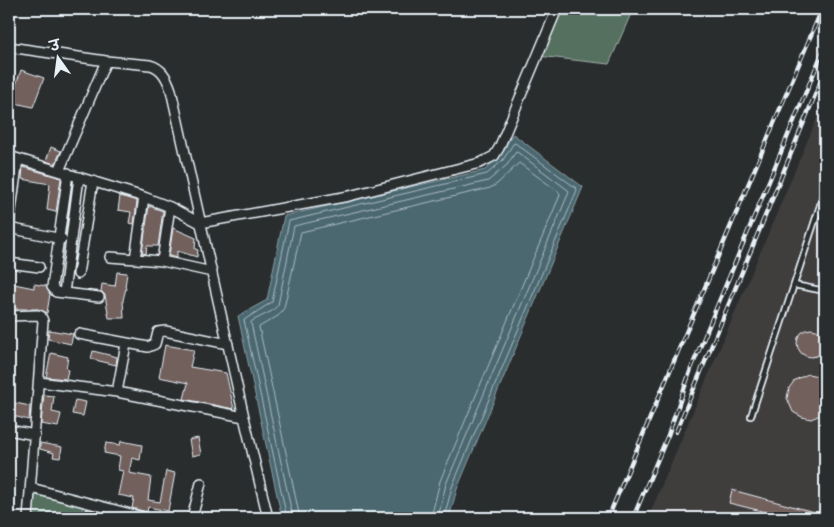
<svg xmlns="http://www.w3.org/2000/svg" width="834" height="527" font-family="'Gochi Hand','Playpen Sans Deva',sans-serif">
<rect width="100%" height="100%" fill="#2a2d2e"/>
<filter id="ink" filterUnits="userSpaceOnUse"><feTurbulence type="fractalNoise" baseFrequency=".02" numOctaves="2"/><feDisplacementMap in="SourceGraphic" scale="10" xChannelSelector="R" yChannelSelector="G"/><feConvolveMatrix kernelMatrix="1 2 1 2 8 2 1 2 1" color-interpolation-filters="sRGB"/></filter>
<g filter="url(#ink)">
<path fill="#403c3c" d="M825 99V518H648Z"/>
<path fill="#56705e" stroke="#9fb0ab" d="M558 9H633L609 64 538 56Z
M31 488 84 502 81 518H29Z"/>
<path fill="#4c6770" stroke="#8a9ea6" d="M513 134 583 187 457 489 449 518H282L238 316 267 300 284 216 485 170 499 157Z"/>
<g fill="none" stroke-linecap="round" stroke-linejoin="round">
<path stroke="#aabac2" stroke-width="1" d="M287 518 244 320 272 302 289 221 487 174 503 160 513 144 515 143 576 188 577 190 452 487 444 518
M293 518 251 323 252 321 272 311 278 305 294 226 488 181 507 165 515 153 517 152 568 190 569 192 446 484 438 518
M300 518 259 327 278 316 284 308 301 232 490 188 497 184 519 163 559 192 560 195 440 481 431 518"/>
</g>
<path fill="#72605c" stroke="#e8f1f8" d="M21 70 44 78 33 107 10 102Z
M51 147 61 151 55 164 46 161Z
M23 167 61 178 56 212 47 210 50 184 22 179Z
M120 196 137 201 134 224 129 223 131 212 118 210Z
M149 206 163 211 158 246H147L146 254 142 253Z
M173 228 196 238 195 249 198 250 197 257 177 251V258L169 256Z
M117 272 127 273 125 287 126 288 123 300 124 318H109L105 295 101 291 102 284 115 286Z
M9 283 34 288V284L46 286 50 294 47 313 38 309H9Z
M797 343a14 14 0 1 1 28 0a14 14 0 1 1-28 0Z
M49 330 73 334 71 344 48 339Z
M165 345 194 350 190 367 226 373 234 409 184 399 188 383 159 377Z
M93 351 117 357 116 365 91 359Z
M51 353 68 357 66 369 68 370 66 379 46 377Z
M808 374 818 376 825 380V413L811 419 802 417 793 412 787 398 789 388 795 380Z
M44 395 54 396 52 412 61 414 58 427 41 424Z
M75 400 86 402 83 416 72 414Z
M15 403 30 406 29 420 13 416Z
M198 438 201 454 192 456 189 440Z
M121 441 142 445 140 460 132 458 129 473 151 477 148 500 160 502 166 471 175 473 168 511 148 507 147 512 132 508 134 498 118 495 123 471 118 470 120 456 104 453 106 443 120 445Z
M40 443 62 447 60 458 53 457 54 453 40 449Z
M732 490 825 515V518H790L729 503Z
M86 509 122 518H84Z"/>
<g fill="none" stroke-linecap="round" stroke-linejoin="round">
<defs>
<path id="lane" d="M794 285 825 291
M751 416 825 190"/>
<path id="street" d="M9 47 106 61 150 65C162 68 167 78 171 90L244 417 268 518
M9 156 144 197 170 207 200 223 349 196 480 163 494 156 499 148 557 9
M59 171 106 61
M68 173 52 287 56 292 99 297
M9 225 18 159
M9 228 62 239
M110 257 162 261 212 272
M135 259 144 197
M162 261 170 207
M9 263 39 267
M78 274 93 181
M64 293 79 177
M9 316 38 315 41 316 43 321 28 518
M79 334 148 347 155 344 158 332 165 331 228 344
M39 382 117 392 244 417
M117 392 126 344
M9 430 35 435
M31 488 146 518
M192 518 201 483"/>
</defs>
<use href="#lane" stroke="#e8f1f8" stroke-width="8"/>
<use href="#street" stroke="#e8f1f8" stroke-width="12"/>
<use href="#lane" stroke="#2a2d2e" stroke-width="4.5"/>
<use href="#street" stroke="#2a2d2e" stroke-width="9"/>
<defs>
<path id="rail" d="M676 432 825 71
M608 518 822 9
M633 518 668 435 691 369 825 46"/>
</defs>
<use href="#rail" stroke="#e8f1f8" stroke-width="4.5"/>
<use href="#rail" stroke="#2a2d2e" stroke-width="2.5" stroke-dasharray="8" stroke-linecap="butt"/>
</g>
</g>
<rect width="834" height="527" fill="none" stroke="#2a2d2e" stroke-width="30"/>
<rect x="15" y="15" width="804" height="497" fill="none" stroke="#e8f1f8" stroke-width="2" filter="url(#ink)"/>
<g transform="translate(58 58) rotate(346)" stroke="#2a2d2e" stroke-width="4" paint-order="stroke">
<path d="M0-4L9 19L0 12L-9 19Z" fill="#e8f1f8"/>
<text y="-8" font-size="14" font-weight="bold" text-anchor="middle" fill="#e8f1f8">उ</text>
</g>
</svg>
